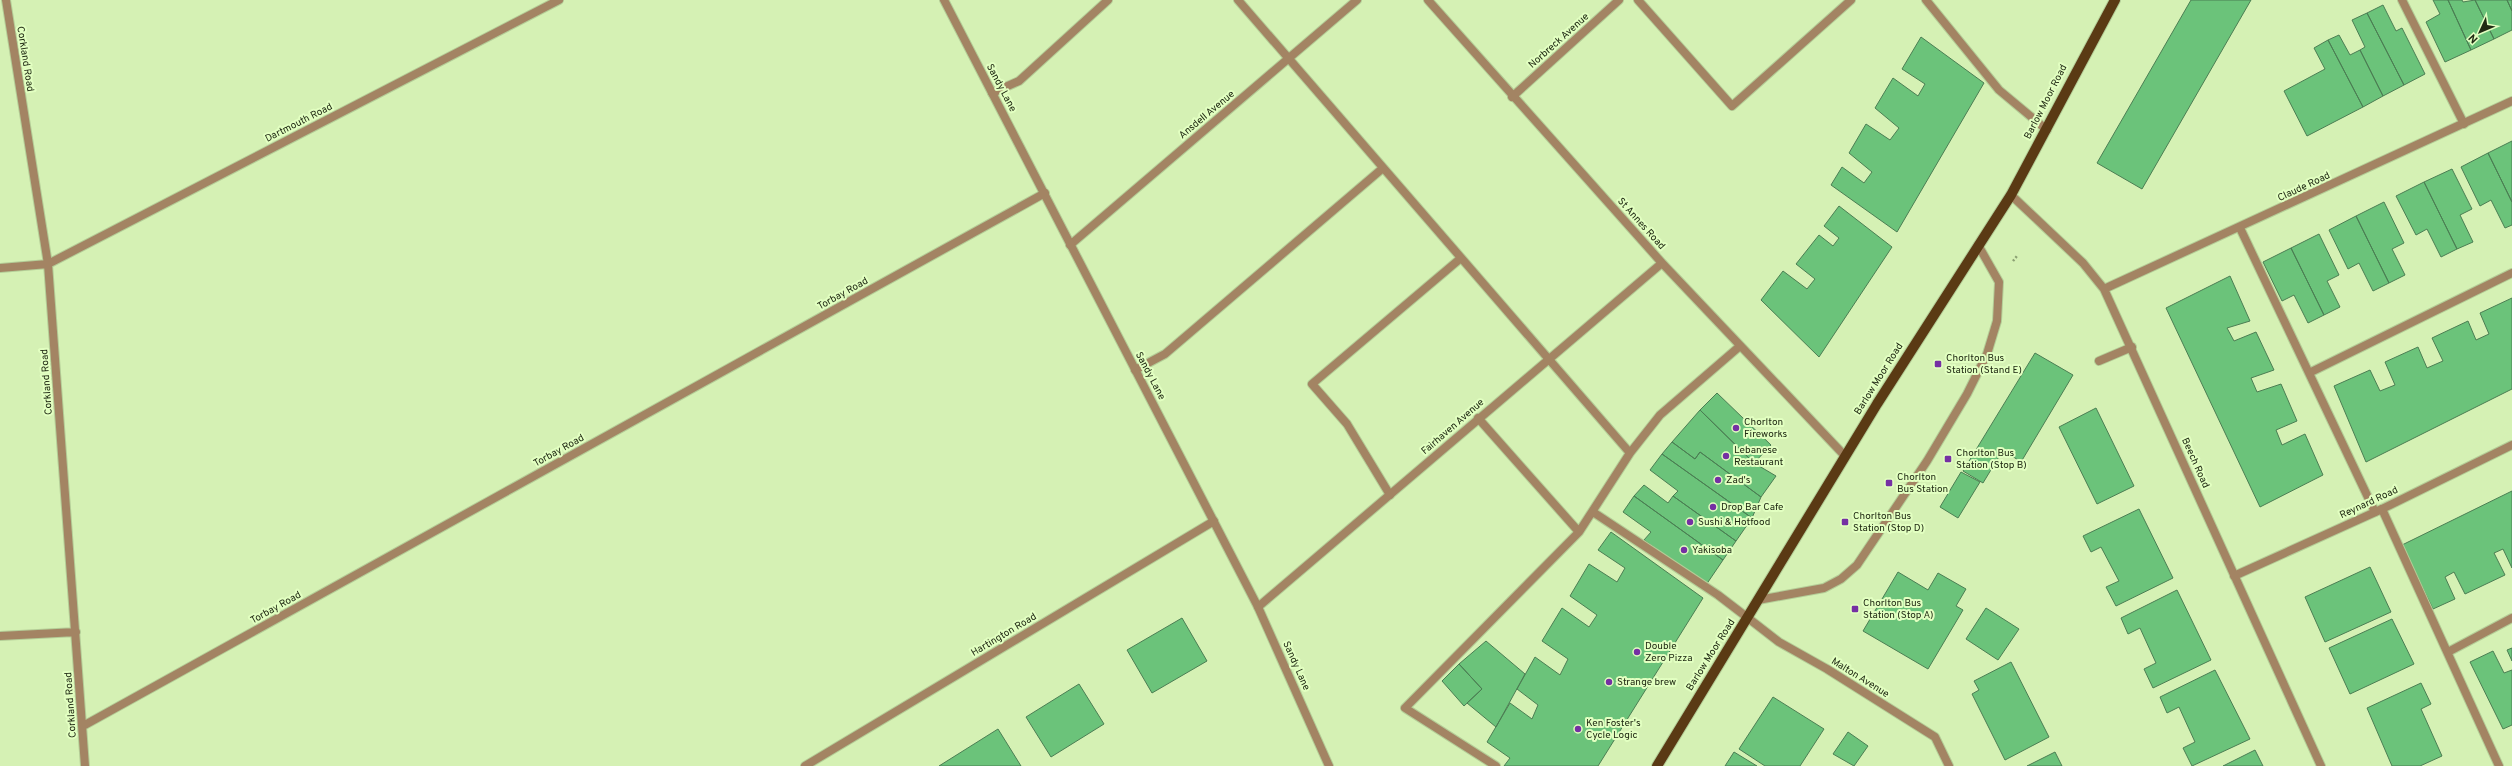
<svg xmlns="http://www.w3.org/2000/svg" width="2512" height="766" font-family="Overpass,sans-serif">
<rect width="100%" height="100%" fill="#d5f1b4"/>
<path fill="#6bc37a" stroke="#4b7e53" d="M2191 0H2251L2142 189 2097 163Z
M2433 0H2448L2471 50 2445 62 2426 22 2440 14Z
M2448 0H2462L2463 2 2475 0 2494 39 2471 50Z
M2475 0H2507L2512 11V30L2494 39Z
M2507 0H2512V11Z
M2383 5 2396 31 2402 28 2425 74 2404 85 2367 13Z
M2367 13 2404 85 2383 96 2360 50 2365 47 2352 20Z
M2339 35 2350 55 2360 50 2383 96 2363 107 2328 40Z
M1921 37 1984 83 1897 232 1831 185 1842 167 1864 183 1872 172 1849 153 1866 124 1890 140 1899 128 1875 108 1893 78 1918 96 1925 84 1902 69Z
M2328 40 2363 107 2307 136 2284 91 2325 69 2314 48Z
M2512 141V202L2488 153Z
M2488 153 2512 202V225L2505 228 2491 200 2480 206 2461 167Z
M2452 169 2472 209 2460 215 2473 242 2457 249 2424 182Z
M2424 182 2457 249 2441 257 2427 229 2416 235 2396 196Z
M2384 202 2404 243 2392 249 2405 275 2389 283 2356 216Z
M1839 206 1892 247 1819 357 1761 300 1783 271 1807 289 1815 279 1796 264 1819 235 1833 246 1839 238 1824 226Z
M2356 216 2389 283 2373 291 2359 263 2348 269 2329 230Z
M2319 234 2339 275 2327 281 2340 307 2324 315 2291 248Z
M2291 248 2324 315 2308 323 2294 295 2282 301 2263 262Z
M2230 276 2250 321 2227 328 2234 341 2256 332 2274 370 2251 378 2257 392 2281 384 2297 421 2276 430 2282 445 2305 434 2323 475 2260 507 2166 308Z
M2512 298V389L2366 462 2334 386 2370 370 2380 391 2395 385 2385 362 2418 347 2427 368 2443 361 2432 338 2468 321 2476 340 2489 334 2480 313Z
M2035 353 2073 375 2021 462 2003 450 1983 483 1963 471Z
M1717 393 1771 445 1754 463 1700 410Z
M2096 408 2134 486 2097 504 2059 427Z
M1700 410 1754 463 1776 476 1761 497 1700 452 1695 459 1672 442Z
M1672 442 1695 459 1700 452 1761 497 1752 518 1662 454Z
M1662 454 1752 518 1736 541 1673 496 1678 491 1650 470Z
M1961 472 1980 482 1958 518 1940 507Z
M1644 485 1668 503 1673 496 1736 541 1723 560 1634 496Z
M2512 491V568L2503 549 2494 553 2505 575 2465 594 2454 572 2445 577 2455 599 2433 609 2402 545Z
M1634 496 1723 560 1706 585 1644 540 1651 532 1623 512Z
M2139 509 2173 578 2116 606 2106 587 2119 581 2101 547 2091 552 2083 536Z
M1611 532 1703 598 1598 766H1504L1510 758 1487 742 1510 703 1532 719 1538 705 1517 689 1535 657 1560 675 1568 659 1542 641 1562 608 1589 627 1597 615 1570 596 1589 564 1617 582 1625 568 1598 550Z
M2370 567 2391 612 2325 642 2305 597Z
M1898 572 1928 590 1938 573 1966 589 1956 606 1963 610 1928 669 1863 631Z
M2177 590 2211 660 2153 688 2144 669 2156 663 2140 628 2128 634 2121 618Z
M1986 608 2019 629 1998 660 1966 639Z
M1182 618 1207 661 1152 693 1127 650Z
M2392 619 2414 664 2350 694 2329 648Z
M1486 641 1525 674 1496 727 1467 703 1482 689 1459 664Z
M2512 648V661L2507 650Z
M2493 651 2504 673 2512 670V725L2503 729 2470 662Z
M2011 662 2049 737 2005 760 1972 694 1979 690 1974 681Z
M1459 664 1482 689 1464 706 1442 681Z
M2215 670 2250 739 2192 766 2183 748 2195 742 2179 707 2167 713 2160 697Z
M2421 683 2431 704 2421 709 2442 756 2420 766H2392L2367 708Z
M1079 684 1104 724 1051 757 1026 717Z
M1773 697 1824 729 1800 766H1765L1739 749Z
M998 729 1021 766H939Z
M1848 732 1868 746 1854 766 1833 754Z
M2255 750 2263 766H2223Z
M1734 752 1757 766H1725Z
M2055 752 2062 766H2027Z"/>
<g fill="none" stroke-linecap="round" stroke-linejoin="round">
<defs>
<path id="service" d="M1238 0 1630 453 1660 415 1740 346
M1638 0 1732 106 1851 0
M2402 0 2464 124
M992 93 1019 81 1108 0
M2240 228 2375 512
M2099 361 2132 347
M1135 370 1165 354 1383 168
M2309 373 2512 273
M1478 418 1579 532
M1390 495 1347 424 1312 384 1461 258
M2382 509 2499 766
M1593 512 1718 595 1748 618
M1758 600 1824 588 1841 579 1857 565 1927 461 1967 394 1987 354 1997 321 1999 282 1978 245
M2448 652 2512 618
M1496 766 1405 708 1579 532 1630 453"/>
<path id="minor" d="M6 0 48 264 85 766
M1428 0 1662 263 1845 456
M1926 0 1999 90 2047 130
M1512 97 1619 0
M2011 195 2083 263 2104 289 2321 766
M1070 245 1357 0
M0 268 48 264 559 0
M2104 289 2512 101
M2234 576 2382 509 2512 445
M1258 607 1662 263
M1748 618 1779 642 1827 669 1935 737 1949 766
M0 636 76 632
M83 726 1045 193
M805 766 1214 521"/>
<path id="tertiary" d="M944 0 1258 607 1329 766"/>
<path id="primary" d="M1657 766 1877 404 2011 195 2115 0"/>
</defs>
<use href="#service" stroke="#b4cd97" stroke-width="10"/>
<use href="#minor" stroke="#b4cd97" stroke-width="10"/>
<use href="#tertiary" stroke="#b4cd97" stroke-width="10"/>
<use href="#primary" stroke="#b4cd97" stroke-width="12"/>
<path stroke="#8ca173" stroke-width="2.5" stroke-dasharray="2 2" stroke-linecap="butt" d="M2013 261 2017 256"/>
<use href="#service" stroke="#a38463" stroke-width="8"/>
<use href="#minor" stroke="#a38463" stroke-width="8"/>
<use href="#tertiary" stroke="#a38463" stroke-width="8"/>
<use href="#primary" stroke="#5a3a14" stroke-width="10"/>
</g>
<g fill="#7530a3" stroke="#e2ffc1" stroke-width="1.5">
<rect x="1934" y="360" width="8" height="8" rx="2"/>
<circle cx="1736" cy="428" r="4"/>
<circle cx="1726" cy="456" r="4"/>
<rect x="1944" y="455" width="8" height="8" rx="2"/>
<circle cx="1718" cy="480" r="4"/>
<rect x="1885" y="479" width="8" height="8" rx="2"/>
<circle cx="1713" cy="507" r="4"/>
<circle cx="1690" cy="522" r="4"/>
<rect x="1841" y="518" width="8" height="8" rx="2"/>
<circle cx="1684" cy="550" r="4"/>
<rect x="1851" y="605" width="8" height="8" rx="2"/>
<circle cx="1637" cy="652" r="4"/>
<circle cx="1609" cy="682" r="4"/>
<circle cx="1578" cy="729" r="4"/>
</g>
<g text-anchor="middle" dominant-baseline="central" stroke-width="4" stroke-linejoin="round" paint-order="stroke">
<g font-size="10" fill="#202a13" stroke="#e2ffc1">
<text transform="translate(1559 41) rotate(-42)">Norbreck Avenue</text>
<text transform="translate(25 59) rotate(81)">Corkland Road</text>
<text transform="translate(1001 88) rotate(62)">Sandy Lane</text>
<text transform="translate(2046 102) rotate(-63)">Barlow Moor Road</text>
<text transform="translate(1207 115) rotate(-40)">Ansdell Avenue</text>
<text transform="translate(299 123) rotate(-27)">Dartmouth Road</text>
<text transform="translate(2304 187) rotate(-25)">Claude Road</text>
<text transform="translate(1641 224) rotate(48)">St Annes Road</text>
<text transform="translate(843 294) rotate(-29)">Torbay Road</text>
<text transform="translate(1150 376) rotate(62)">Sandy Lane</text>
<text transform="translate(1879 379) rotate(-58)">Barlow Moor Road</text>
<text transform="translate(47 382) rotate(-94)">Corkland Road</text>
<text transform="translate(1453 427) rotate(-41)">Fairhaven Avenue</text>
<text transform="translate(559 451) rotate(-29)">Torbay Road</text>
<text transform="translate(2195 463) rotate(66)">Beech Road</text>
<text transform="translate(2369 503) rotate(-25)">Reynard Road</text>
<text transform="translate(276 608) rotate(-29)">Torbay Road</text>
<text transform="translate(1004 635) rotate(-31)">Hartington Road</text>
<text transform="translate(1711 655) rotate(-58)">Barlow Moor Road</text>
<text transform="translate(1296 666) rotate(66)">Sandy Lane</text>
<text transform="translate(1860 678) rotate(32)">Malton Avenue</text>
<text transform="translate(71 705) rotate(-94)">Corkland Road</text>
</g>
<g font-size="10" fill="#202a13" stroke="#e2ffc1" text-anchor="start">
<text x="1946" y="358">Chorlton Bus<tspan x="1946" dy="12">Station (Stand E)</tspan></text>
<text x="1744" y="422">Chorlton<tspan x="1744" dy="12">Fireworks</tspan></text>
<text x="1734" y="450">Lebanese<tspan x="1734" dy="12">Restaurant</tspan></text>
<text x="1956" y="453">Chorlton Bus<tspan x="1956" dy="12">Station (Stop B)</tspan></text>
<text x="1897" y="477">Chorlton<tspan x="1897" dy="12">Bus Station</tspan></text>
<text x="1726" y="480">Zad's</text>
<text x="1721" y="507">Drop Bar Cafe</text>
<text x="1853" y="516">Chorlton Bus<tspan x="1853" dy="12">Station (Stop D)</tspan></text>
<text x="1698" y="522">Sushi &amp; Hotfood</text>
<text x="1692" y="550">Yakisoba</text>
<text x="1863" y="603">Chorlton Bus<tspan x="1863" dy="12">Station (Stop A)</tspan></text>
<text x="1645" y="646">Double<tspan x="1645" dy="12">Zero Pizza</tspan></text>
<text x="1617" y="682">Strange brew</text>
<text x="1586" y="723">Ken Foster's<tspan x="1586" dy="12">Cycle Logic</tspan></text>
</g>
</g>
<g transform="translate(2480 32) rotate(226)" stroke="#e2ffc1" stroke-width="3" paint-order="stroke">
<path d="M0-3L7 15L0 10L-7 15Z" fill="#202a13"/>
<text y="-6" font-size="11" font-weight="bold" text-anchor="middle" fill="#202a13">N</text>
</g>
</svg>
